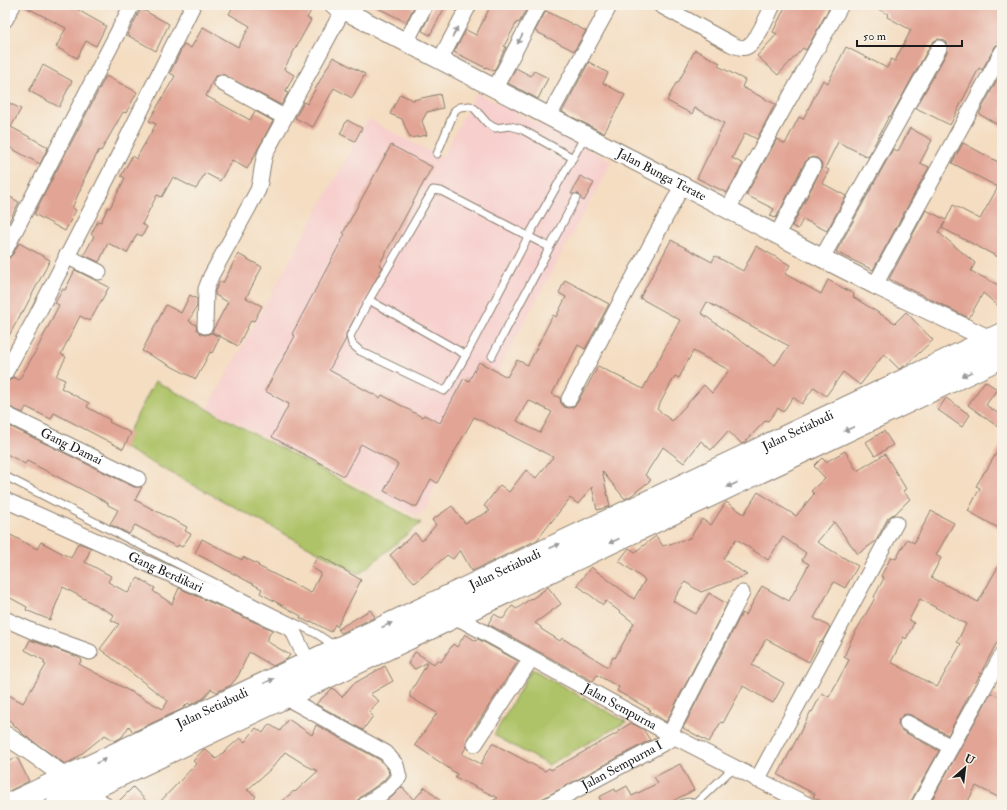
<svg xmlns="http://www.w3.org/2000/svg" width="1007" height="810" font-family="'IM FELL Double Pica',serif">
<rect width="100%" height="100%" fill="#f7f3e8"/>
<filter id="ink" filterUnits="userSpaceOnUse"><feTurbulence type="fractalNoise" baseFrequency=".025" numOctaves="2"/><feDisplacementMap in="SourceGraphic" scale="8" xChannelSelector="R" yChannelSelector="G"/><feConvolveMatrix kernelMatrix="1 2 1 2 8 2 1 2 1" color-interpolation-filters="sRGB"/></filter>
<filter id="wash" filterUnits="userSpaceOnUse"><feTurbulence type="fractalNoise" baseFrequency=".012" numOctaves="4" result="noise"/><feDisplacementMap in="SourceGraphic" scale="16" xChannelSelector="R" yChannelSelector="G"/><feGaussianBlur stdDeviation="0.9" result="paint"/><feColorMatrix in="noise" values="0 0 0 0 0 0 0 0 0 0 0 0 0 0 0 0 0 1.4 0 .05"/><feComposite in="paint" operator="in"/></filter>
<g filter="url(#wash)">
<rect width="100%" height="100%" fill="#f4ddc1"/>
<path fill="#f7d0ce" d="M476 92 612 161 437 483 426 510 416 515 208 408 368 119 442 158Z"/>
<path fill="#aec367" stroke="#657042" d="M155 381 421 523 359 574 121 446Z
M532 669 626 722 548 765 494 735Z"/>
<g id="blocks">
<path fill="#e2a595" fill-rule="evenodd" d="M22 5H81L78 10 106 26 96 46 86 41 77 58 56 47 66 28Z
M234 5H314L307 18 311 20 284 69 294 75 285 92 288 93 281 105 222 74 218 75 214 78 206 96 250 120 255 111 273 121 247 169 232 160 220 181 205 173 196 189 173 177 162 197 157 195 142 224 147 227 142 236 137 234 127 253 108 243 99 262 84 255 94 236 91 234 98 221 101 222 108 207 110 208 125 178 121 176 132 156 136 159 156 124 149 121 175 76 170 73 184 44 191 48 203 27 238 47 250 26 229 14Z
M372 5H415L406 22Z
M434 5H446L430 35 422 31Z
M491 5H529L519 23 517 22 504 46 506 47 494 71 486 67V68L454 52 466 30 476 35Z
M786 5H831L806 50 803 48 778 75 757 56 777 34 773 32Z
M870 5H1002V34L982 70 979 68 950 125 916 108 947 52 948 47 947 44 944 40 938 39 934 41 931 44 891 116H889L868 157 838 142 825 168 829 170 822 183 846 196 827 231 803 219 798 229 792 226 821 170 822 165 821 162 817 158 812 157 808 159 805 162 776 218 770 216 774 209 746 195 777 139 785 144 799 117 803 119 823 80 828 83 846 47 887 68 891 59 895 61 911 30 887 17 888 14Z
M141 9 169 24 156 51 127 35Z
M546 11 586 31 574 51 535 31Z
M695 50 720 63 718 66 745 80 742 87 775 104 757 139 745 133 732 158 743 164 727 193 697 178 724 123 695 108 692 114 667 101 676 83H678Z
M333 57 365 74 352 98 334 88 313 127 295 118 304 102 307 104Z
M589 62 608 73 603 83 625 95 604 133 562 112Z
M43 65 72 81 59 107 29 91Z
M516 68 531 76 534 71 548 78 538 99 508 83Z
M1002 71V127L979 114Z
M106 76 137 92 126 113 123 112 101 151 99 150 83 181H84L72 208 76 210 65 231 34 214Z
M400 94 413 100 440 94 443 108 427 112 422 121 427 135 410 138 402 119 390 114Z
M5 101 21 109 11 127 48 147 40 164 5 145Z
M347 120 362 128 355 141 340 134Z
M910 128 932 140 920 163 929 167 873 270 836 252 893 149 898 151Z
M963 143 1002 164V259L942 228 945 222 938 232 975 263 971 271 1002 287V309L983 293 969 318 889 279 926 210 946 220 953 205 980 219 998 187 952 163Z
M391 145 432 167 379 265 383 267 346 334V339L329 370 380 398 382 395 422 417 424 415 440 423 464 378 469 381 479 362 507 377 517 360 528 365 553 315 556 317 566 297 559 293 565 280 609 304 585 349 578 345 552 394 560 398 561 403 564 407 569 408 573 407 577 403 585 389H586L598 366 643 389 680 320 640 298 671 240 712 262 715 256 743 271 756 246 790 265 785 274 821 294 828 280 854 294 853 297 895 323 906 312 933 340 906 365 899 369 884 354 860 385 843 372 826 396 814 387 802 404 793 397 783 412 778 408 768 421 766 420 745 442 742 444 728 431 711 450 701 441 684 463 663 447 645 475 651 480 632 495 625 499 602 471 610 506 597 510 592 487 578 504 570 498 537 540 472 571 460 550 453 559 447 555 415 583 390 555 415 533 422 541 436 525 432 520 452 506 465 523 490 511 484 506 500 485 509 492 526 470 536 478 553 457 474 417 437 483 431 479 417 506H413L384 491 398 464 361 444 344 476 272 437 289 404 265 391 295 336 292 334 345 234 343 233ZM707 302 789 346 775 365 701 313ZM693 351 729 370 712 393 704 385 672 421 657 409 675 376 679 378ZM528 400 552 412 540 433 517 421Z
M580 176 594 183 584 201 581 199 579 194H571Z
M5 194 19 202 5 229Z
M19 243 50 260 23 312H22L5 343V259L9 258 13 254Z
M238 254 262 267 246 298 262 306 254 321 251 320 238 346 212 332 228 302 215 295V291L220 281 223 283Z
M75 270 109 287 90 321 80 316 61 354 66 357 56 376 65 380 61 388 89 403 87 407 110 420 109 422 131 433 123 449 54 413 51 419 26 407 23 413 5 405V382L10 380 13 377 19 380 37 349 59 305 55 303 63 289 65 290Z
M190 295 197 299V306L189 321 196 325 197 330 201 334 205 335 211 333 220 337 212 353 210 352 196 379 142 351 166 305 181 313Z
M985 381 997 389 986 405 1002 416V430L968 405Z
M946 398 970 415 962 427 938 410Z
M5 424 134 487H142L135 500 187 527 185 531 191 534 182 547 178 545 177 547 135 525 129 534 110 524 118 510 108 505V503L27 461 25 464 5 453Z
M884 431 893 445 875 456 866 442Z
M1002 443V530L968 511 980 488 976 486 985 471H986Z
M845 451 857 471 885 454 906 489 903 491 910 499 895 514 892 515 888 518 876 541 858 554 834 522 817 542 858 566 845 588 834 582 814 618 830 627 822 642 820 641 809 662 766 639 752 665 784 683 773 703 743 686 723 723 721 722 709 742 683 728 742 613 746 615 762 586 789 601 809 564 802 560 806 553 783 537 768 560 736 539 723 559 747 575 701 592 685 582 673 601 696 614 709 593 727 604 666 722 649 711 651 710 617 691 619 687 597 675 593 681 488 624 494 614 503 619 512 606 517 609 531 598 532 599 548 587 561 604 535 623 541 627V629L560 641 562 638 608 667 613 657 615 658 634 623 606 601 603 605 577 585 591 567 634 599 645 580 619 561 629 548 635 552 656 536 663 546 690 538 702 519 711 525 726 502 744 514 758 492 796 516 814 494 811 491 825 478 814 466 822 458 826 462Z
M931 511 954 523 936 555 941 558 931 577 978 602 1002 560V633L948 735 911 715 907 714 903 715 899 719 898 724 900 728 902 731 939 751 911 801 910 805H898L891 801 889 805H828L813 797 815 794 778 775 811 711 812 712 822 693 829 697 849 660 844 657 852 638 875 598 874 597 884 578 881 576 891 557 896 559 907 539 914 543ZM920 599 966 624 957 642 961 644 937 687 891 662 904 637 906 639 914 623 909 620Z
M5 532 37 549 41 542 71 558 78 543 91 548 85 562 111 576 108 582 128 593 138 578 155 588 153 591 172 604 179 588 272 630 266 641 290 655 287 659 273 666 249 652 238 676 231 685 217 692 211 689 204 698 190 705 188 703 182 709 133 732 129 726 122 737 115 741 105 735 75 759 65 764 24 735 5 716V693L23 703 46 665 43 663 45 661 25 650 30 640 78 657 82 660 79 664 163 709 168 701 100 649 119 624 111 620 114 615 63 587 50 620 26 610 27 607 5 595Z
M202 539 242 560 243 557 259 565 258 566 311 593 321 573 311 567 319 555 361 580 337 627 335 624 331 632 311 621 310 623 300 618 301 616 260 593 262 589 195 553Z
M370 610 375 617 341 633 338 629Z
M465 634 476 641 478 639 518 661 467 739V746L462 754 481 764 492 743 545 771 549 768 551 770 578 755 619 732 618 731 631 723 643 729 650 740 531 805H485L498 798 455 777 457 774 415 745 437 713 410 697V693L428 662 415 669 408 664 415 652 434 664 437 660 441 662 453 644 457 647Z
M385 666 393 681 370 694 379 701 369 712 373 716 363 730 316 704 333 688 342 697 353 684Z
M991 693 1002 698V799L976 786 966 805H929Z
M288 719 312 735 316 725 380 760 388 769 389 774 382 782 363 795 352 805H277L294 791 295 792 318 771 307 766 285 752 272 768 247 790 256 796 251 805H157L196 764 193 761 203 750 205 749 216 759 240 738 245 742 256 728 263 733 269 724 280 731Z
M17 757 29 781 5 793V764Z
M680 764 694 790 665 805H603L599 797 615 789 616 792 627 786 632 796 658 783 654 777Z
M133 787 150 805H115Z
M402 787 414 800 425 787 445 805H381L393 796Z"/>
</g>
</g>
<g filter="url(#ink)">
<use href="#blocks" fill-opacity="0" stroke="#887c6e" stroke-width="1"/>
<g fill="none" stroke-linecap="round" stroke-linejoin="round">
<defs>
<path id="service" d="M437 154 455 110 460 107 470 106 475 109 487 123 495 128 510 126 521 129 573 158
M549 247 441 191 433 190 369 300 466 355 528 237 585 136
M369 300 350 336 352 344 360 351 444 391 448 387 466 355
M492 356 576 198
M5 476 134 542 317 634 335 646
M695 804 733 768
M679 805C685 802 689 801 695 804"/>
<g id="minor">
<path d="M660 5 731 44C735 46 741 49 746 47 756 44 768 15 773 5"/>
<path d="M5 20 13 5"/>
<path d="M406 42 425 5"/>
<path d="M440 60 469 5"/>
<path d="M222 83 284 117"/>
<path d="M495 88 539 5"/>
<path d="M549 116 610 5"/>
<path d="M728 209 841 5"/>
<path d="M777 235 813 166"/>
<path d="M5 250 132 5"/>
<path d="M66 256 99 272"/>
<path d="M822 258 939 48"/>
<path d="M875 285 1002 52"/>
<path d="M205 326 206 289 211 276 258 190C262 178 261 165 266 152L343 10"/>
<path d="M5 373 37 315 113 167 193 5"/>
<path d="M569 399 682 186"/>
<path id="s1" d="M5 414 138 479"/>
<path id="s2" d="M5 500 292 629 308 663"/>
<path id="s3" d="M449 613 675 737 808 805"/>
<path d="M5 619 32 631 90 652"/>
<path d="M285 697 386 753 396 765 399 777 388 789 365 805"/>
<path d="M907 723 951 747"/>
<path d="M670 734 742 593"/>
<path d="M475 744 531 659"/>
<path d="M757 780 896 523"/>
<path id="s4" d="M548 805 675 737"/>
<path d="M919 805 1002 655"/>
</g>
<g id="tertiary">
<path id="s5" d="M334 5 822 258 875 285 991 340 999 345"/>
<path d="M5 735 34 754 103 805"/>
</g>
<g id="primary">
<path id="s6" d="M8 805 1002 334"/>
<path d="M57 805 1002 357"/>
</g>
</defs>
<use href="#service" stroke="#887c6e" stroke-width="9"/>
<use href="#minor" stroke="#887c6e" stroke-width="17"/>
<use href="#tertiary" stroke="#887c6e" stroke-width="20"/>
<use href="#primary" stroke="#887c6e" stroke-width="24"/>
<use href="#service" stroke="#fff" stroke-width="7"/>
<use href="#minor" stroke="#fff" stroke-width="15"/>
<use href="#tertiary" stroke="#fff" stroke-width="18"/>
<use href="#primary" stroke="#fff" stroke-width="22"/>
</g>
<defs><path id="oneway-solid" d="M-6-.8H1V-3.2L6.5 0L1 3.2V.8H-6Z"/></defs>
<g fill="#999">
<use href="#oneway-solid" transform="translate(455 32) rotate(-62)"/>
<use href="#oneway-solid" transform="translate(520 39) rotate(118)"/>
<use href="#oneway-solid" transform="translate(967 374) rotate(155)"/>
<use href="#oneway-solid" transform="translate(849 429) rotate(155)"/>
<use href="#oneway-solid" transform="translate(732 485) rotate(155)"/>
<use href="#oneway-solid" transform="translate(614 541) rotate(155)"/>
<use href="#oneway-solid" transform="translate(555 546) rotate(-25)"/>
<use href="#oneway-solid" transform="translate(387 625) rotate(-25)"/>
<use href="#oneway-solid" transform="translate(269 681) rotate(-25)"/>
<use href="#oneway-solid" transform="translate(101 761) rotate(-25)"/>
</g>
</g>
<g text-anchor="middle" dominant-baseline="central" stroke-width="3" stroke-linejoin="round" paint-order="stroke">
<g font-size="13" fill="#1c1c1c" stroke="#f7f3e8">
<text stroke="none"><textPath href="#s5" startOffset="369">Jalan Bunga Terate</textPath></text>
<text stroke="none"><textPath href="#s6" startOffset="874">Jalan Setiabudi</textPath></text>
<text stroke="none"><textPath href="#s1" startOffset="74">Gang Damai</textPath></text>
<text stroke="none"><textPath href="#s6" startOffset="550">Jalan Setiabudi</textPath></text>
<text stroke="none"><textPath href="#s2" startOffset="176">Gang Berdikari</textPath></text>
<text stroke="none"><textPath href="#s3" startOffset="195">Jalan Sempurna</textPath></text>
<text stroke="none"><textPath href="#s6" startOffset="226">Jalan Setiabudi</textPath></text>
<text stroke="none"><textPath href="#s4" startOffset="84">Jalan Sempurna I</textPath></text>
</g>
</g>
<rect width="1007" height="810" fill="none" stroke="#f7f3e8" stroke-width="20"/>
<g transform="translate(965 768) rotate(28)" stroke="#f7f3e8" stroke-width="3" paint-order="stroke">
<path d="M0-3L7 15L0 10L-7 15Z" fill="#1c1c1c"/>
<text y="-6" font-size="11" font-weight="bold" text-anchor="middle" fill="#1c1c1c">U</text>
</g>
<path d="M857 40v6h105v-6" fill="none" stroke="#1c1c1c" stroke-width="2"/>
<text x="863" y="40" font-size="12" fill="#1c1c1c" stroke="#f7f3e8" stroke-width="3" paint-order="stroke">50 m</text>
</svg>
